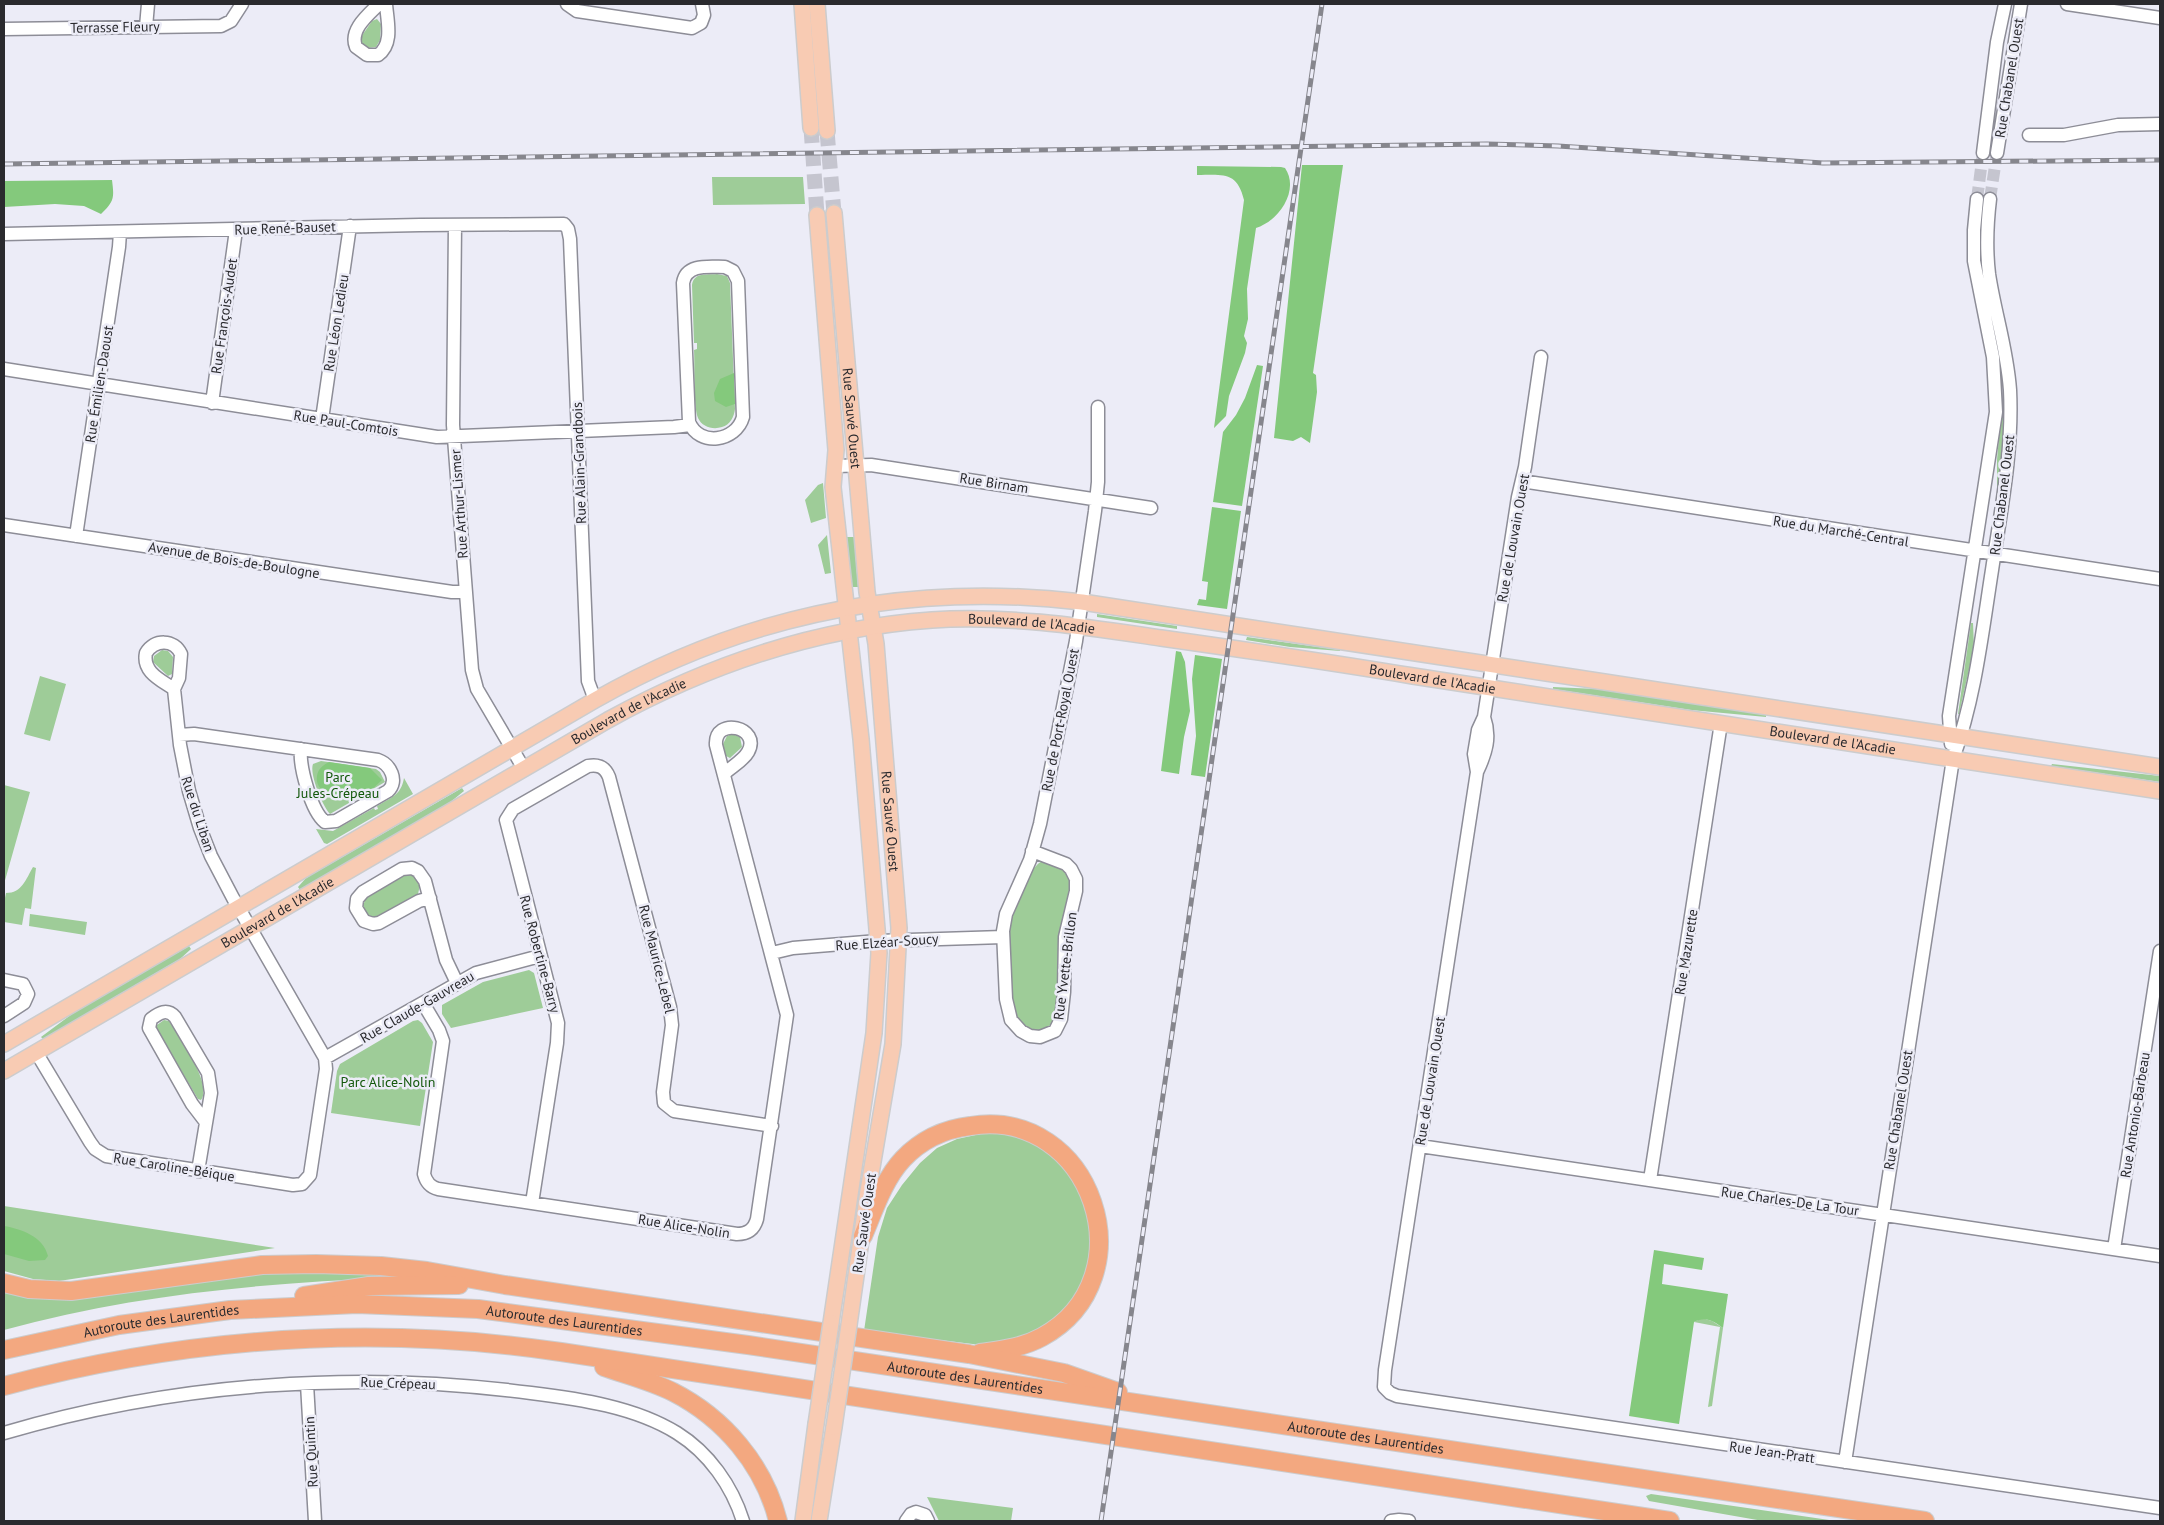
<svg xmlns="http://www.w3.org/2000/svg" width="2164" height="1525" font-family="'PT Sans',sans-serif">
<rect width="100%" height="100%" fill="#ececf7"/>
<path fill="#9ecc98" d="M377 19 381 24 380 40 376 47 368 48 362 44 361 37 372 21Z
M712 177H803L805 204 713 205Z
M717 274 727 276 730 283 735 409C734 417 730 425 722 427 713 430 702 427 698 418 693 405 695 366 694 350L697 349V343H694L692 285C694 272 706 275 717 274Z
M2005 402V423L1999 488H1997V460L2002 403Z
M823 483 826 518 811 523 805 500 818 485Z
M827 535 831 573 825 574 818 545Z
M847 537H854L858 587H852Z
M1097 614 1177 626V629L1097 617Z
M1971 623H1973L1974 647 1959 714H1958Z
M1247 637 1340 650V651L1290 647 1246 640Z
M162 650 168 651 173 657 172 674 168 676 153 662 154 656Z
M40 676 66 684 50 741 24 734Z
M1553 687 1597 689 1766 715V717L1691 710 1553 689Z
M732 734 740 737 742 747 730 758 726 756 723 744 727 736Z
M321 761 376 769 380 772 385 782 330 814C323 807 309 774 313 764Z
M2052 764 2160 776V782L2051 766Z
M404 778 413 794 327 844 324 843 316 829 333 831 374 808 375 810 378 809 377 806C392 797 401 795 404 778Z
M4 785 30 792 4 884Z
M462 788 464 791 448 804 300 890 298 887 306 878Z
M1043 861 1058 865 1070 875C1072 903 1059 929 1058 957 1057 977 1067 1034 1034 1030 1025 1029 1018 1021 1014 1014 1010 1004 1007 947 1008 934 1010 919 1028 865 1043 861Z
M33 867 36 868 31 909 25 908 22 925 4 922V903L6 893C22 893 26 879 33 867Z
M406 874 413 875 418 880 417 881 420 885 418 894C407 903 383 920 369 917L363 906 366 897Z
M30 914 87 922 85 935 29 926Z
M189 946 191 949 180 959 43 1039 41 1037 72 1014Z
M529 970 534 973 543 1008 451 1028 442 1014V1005L483 982Z
M164 1020 169 1021C179 1037 213 1084 201 1100L198 1099 157 1030V1025Z
M418 1020 422 1023 433 1042 420 1126 331 1113 337 1071 340 1064 413 1021Z
M985 1133 1010 1134 1035 1140 1084 1187 1094 1236 1086 1281 1073 1302 1047 1327 1010 1343 981 1345 864 1331 878 1237 887 1208 902 1185 920 1163 937 1148 957 1139Z
M4 1206 275 1248 59 1281 33 1279 4 1271Z
M392 1271V1278C261 1283 130 1295 4 1330V1289L222 1273Z
M1702 1318 1712 1321 1723 1328 1712 1406 1708 1407 1720 1327 1694 1322Z
M1651 1494 1836 1521H1763L1649 1501 1646 1496Z
M927 1497 1013 1508 1011 1521H939Z"/>
<path fill="#84c97c" d="M1302 165H1343L1313 373 1316 375 1317 392 1310 443 1301 437 1293 441 1274 438Z
M1197 166 1281 167 1285 168C1300 190 1279 221 1256 228L1247 289 1248 319 1244 336 1247 343 1245 353 1229 396 1226 416 1214 428 1244 200C1237 171 1223 175 1197 175Z
M112 180C114 197 115 201 101 214L84 206 55 204 4 207V181Z
M1257 365 1263 366 1242 506 1213 502 1223 432 1236 415 1245 398Z
M734 373 735 404 726 407 715 401 714 393 720 379Z
M1212 507 1241 511 1227 609 1197 605 1199 599 1206 600 1208 582 1202 581Z
M1176 651 1181 652 1185 662 1190 711 1184 737 1179 774 1161 771Z
M1195 655 1222 659 1205 777 1191 775 1196 736 1192 679Z
M329 762 370 768 382 780 368 793 352 802C340 798 314 794 317 776 318 769 323 765 329 762Z
M4 1226C21 1229 43 1236 48 1256L45 1260 29 1261 4 1254Z
M1654 1250 1704 1258 1702 1270 1664 1264 1662 1284 1728 1294 1723 1328C1713 1321 1706 1316 1694 1322L1679 1424 1629 1416Z"/>
<g fill="none" stroke-linecap="round" stroke-linejoin="round">
<path stroke="#c5c5cf" stroke-width="12" stroke-dasharray="12 6" stroke-linecap="butt" d="M1977 199 1983 153
M1990 199 1997 153"/>
<path stroke="#c5c5cf" stroke-width="15" stroke-dasharray="15 8" stroke-linecap="butt" d="M811 128 817 215
M827 131 834 213"/>
<defs>
<path id="minor" d="M379 4C368 15 349 30 356 47L367 55H378C394 44 387 20 386 4
M567 4 577 11 692 28 701 23 704 15 702 4
M2067 4 2160 18
M146 27 148 4
M4 29 221 26 231 21 242 4
M2029 135H2064L2118 125 2160 124
M1983 153 1997 42 2005 4
M1997 153 2021 4
M455 225 453 425 472 670 477 689 524 769
M4 234 420 225 564 224 568 229 570 239 588 681 595 700
M725 267 733 271 738 281 743 417C736 442 699 447 689 422L683 283C686 263 710 267 725 267Z
M1541 357 1525 467 1518 497 1484 717 1478 730 1474 754 1477 772 1385 1370 1384 1387 1390 1393 1397 1396 2160 1508
M4 369 437 437 674 427 690 425
M212 403 236 230
M322 419 350 226
M836 466 871 465 1151 508
M1522 481 2160 579
M4 525 452 592H465
M76 536 119 247 120 232
M179 735 194 734 378 760C390 764 399 781 388 791L336 821 325 822C311 811 299 766 301 749
M1951 744 1949 716 1996 412 1993 357 1974 261V230L1977 199
M1477 772C1486 753 1491 737 1484 717
M1032 851 1066 864 1071 869 1076 879V891L1065 937 1064 992 1061 1019 1055 1031 1040 1037 1030 1036 1021 1031 1011 1020 1006 999 1003 931 1006 914 1030 860 1040 824 1076 641 1095 511 1098 482V407
M430 898 419 901 379 923 373 924 364 921 356 908 357 899 363 892 402 869 412 868 418 871 425 881 446 960 457 983
M772 953 793 948 878 941 1003 937
M4 980 23 984 28 994 24 1003 4 1016
M423 1003 439 1030 443 1041 424 1174C426 1182 430 1187 438 1189L737 1234C747 1234 754 1230 757 1219L787 1015 716 745C714 716 762 727 748 752 743 761 731 767 724 774
M36 1052 90 1142 95 1149 106 1156 293 1185 302 1184 310 1175 326 1069 325 1058 233 898 211 856 200 828 189 791 180 745 174 689 179 678 181 654C174 639 155 639 146 653 142 672 161 680 174 689
M325 1058 476 973 540 956
M1420 1146 2160 1256
M198 1171 211 1093 208 1073 175 1017C167 1008 159 1013 151 1019L149 1028 192 1104 205 1121
M1650 1180 1721 723
M532 1203 557 1043 558 1023 506 820 513 809 588 766C598 764 605 767 609 777L670 1007 672 1025 663 1092 664 1103 674 1111 772 1126
M2114 1249 2160 951
M307 1384 315 1521
M4 1433C174 1383 356 1370 531 1393 580 1399 635 1407 677 1433 709 1453 732 1486 743 1521
M1845 1462 1953 759C1975 698 1982 634 1992 570 2001 510 2013 451 2010 390 2007 348 1995 314 1989 274 1986 249 1987 224 1990 199
M906 1521 911 1514 916 1512 925 1515 928 1521
M1391 1521 1399 1520 1409 1521"/>
<g id="major">
<path d="M802 4 811 128"/>
<path d="M817 4 827 131"/>
<path id="s1" d="M834 213 867 592 876 644 899 928 893 1044 868 1191 849 1325"/>
<path d="M817 215 836 450 833 487 861 739 879 953 874 1033 831 1323"/>
<path d="M4 1044 595 700C746 614 909 582 1082 602L2160 767"/>
<path id="s2" d="M4 1071 608 720C708 665 817 628 932 620 1010 615 1085 627 1161 638 1246 650 1329 662 1413 676 1662 715 1912 751 2160 791"/>
<path d="M803 1521 816 1424"/>
<path d="M819 1521 834 1427"/>
</g>
<g id="highway">
<path d="M863 1236C874 1210 884 1179 903 1159 921 1140 945 1129 970 1126 1092 1106 1150 1278 1042 1337 1022 1348 1001 1350 980 1353"/>
<path d="M4 1283 29 1289 71 1291 262 1265 316 1264 381 1266 427 1271 505 1285 969 1354 1064 1373 1118 1392"/>
<path d="M304 1296 369 1286 459 1285"/>
<path id="s3" d="M4 1350 119 1325 230 1310 357 1304 478 1309 748 1345 1925 1521"/>
<path d="M604 1367C627 1375 651 1381 673 1392 724 1418 764 1465 778 1521"/>
<path d="M4 1386C188 1337 372 1324 561 1352L1670 1521"/>
</g>
</defs>
<use href="#minor" stroke="#8d8d97" stroke-width="15"/>
<use href="#major" stroke="#cccccd" stroke-width="18"/>
<use href="#highway" stroke="#cccccd" stroke-width="20"/>
<use href="#minor" stroke="#fff" stroke-width="12"/>
<use href="#major" stroke="#f8cbb3" stroke-width="15"/>
<use href="#highway" stroke="#f3a880" stroke-width="18"/>
<defs>
<path id="rail" d="M4 164 1487 144 1558 146 1823 163 2160 160
M1101 1521 1322 4"/>
</defs>
<use href="#rail" stroke="#86868d" stroke-width="5"/>
<use href="#rail" stroke="#ececf7" stroke-width="3" stroke-dasharray="9" stroke-linecap="butt"/>
<defs>
<path id="major-bridge" d="M816 1424 831 1323
M834 1427 849 1325"/>
</defs>
<use href="#major-bridge" stroke="#cccccd" stroke-width="18" stroke-linecap="butt"/>
<use href="#major-bridge" stroke="#f8cbb3" stroke-width="15"/>
</g>
<g text-anchor="middle" dominant-baseline="central" stroke-width="5" stroke-linejoin="round" paint-order="stroke">
<g font-size="14" fill="#2a2a2e" stroke="#ececf7">
<text transform="translate(115 27) rotate(-1)">Terrasse Fleury</text>
<text transform="translate(2009 78) rotate(-81)">Rue Chabanel Ouest</text>
<text transform="translate(285 228) rotate(-2)">Rue René-Bauset</text>
<text transform="translate(224 316) rotate(-82)">Rue François-Audet</text>
<text transform="translate(336 323) rotate(-81)">Rue Léon Ledieu</text>
<text transform="translate(99 384) rotate(-81)">Rue Émilien-Daoust</text>
<text stroke="none"><textPath href="#s1" startOffset="206">Rue Sauvé Ouest</textPath></text>
<text transform="translate(346 423) rotate(9)">Rue Paul-Comtois</text>
<text transform="translate(579 463) rotate(-92)">Rue Alain-Grandbois</text>
<text transform="translate(994 483) rotate(9)">Rue Birnam</text>
<text transform="translate(2002 495) rotate(-83)">Rue Chabanel Ouest</text>
<text transform="translate(459 504) rotate(-94)">Rue Arthur-Lismer</text>
<text transform="translate(1841 531) rotate(9)">Rue du Marché-Central</text>
<text transform="translate(1513 538) rotate(-80)">Rue de Louvain Ouest</text>
<text transform="translate(234 560) rotate(9)">Avenue de Bois-de-Boulogne</text>
<text stroke="none"><textPath href="#s2" startOffset="1140">Boulevard de l'Acadie</textPath></text>
<text stroke="none"><textPath href="#s2" startOffset="1545">Boulevard de l'Acadie</textPath></text>
<text stroke="none"><textPath href="#s2" startOffset="721">Boulevard de l'Acadie</textPath></text>
<text transform="translate(1060 720) rotate(-79)">Rue de Port-Royal Ouest</text>
<text stroke="none"><textPath href="#s2" startOffset="1950">Boulevard de l'Acadie</textPath></text>
<text transform="translate(198 814) rotate(72)">Rue du Liban</text>
<text stroke="none"><textPath href="#s1" startOffset="611">Rue Sauvé Ouest</textPath></text>
<text stroke="none"><textPath href="#s2" startOffset="316">Boulevard de l'Acadie</textPath></text>
<text transform="translate(887 942) rotate(-4)">Rue Elzéar-Soucy</text>
<text transform="translate(1686 952) rotate(-81)">Rue Mazurette</text>
<text transform="translate(540 954) rotate(75)">Rue Robertine-Barry</text>
<text transform="translate(657 959) rotate(76)">Rue Maurice-Lebel</text>
<text transform="translate(1065 966) rotate(-83)">Rue Yvette-Brillon</text>
<text transform="translate(417 1007) rotate(-30)">Rue Claude-Gauvreau</text>
<text transform="translate(1430 1081) rotate(-81)">Rue de Louvain Ouest</text>
<text transform="translate(1898 1110) rotate(-81)">Rue Chabanel Ouest</text>
<text transform="translate(2135 1115) rotate(-81)">Rue Antonio-Barbeau</text>
<text transform="translate(174 1167) rotate(9)">Rue Caroline-Béique</text>
<text transform="translate(1790 1201) rotate(8)">Rue Charles-De La Tour</text>
<text transform="translate(864 1223) rotate(-82)">Rue Sauvé Ouest</text>
<text transform="translate(684 1226) rotate(9)">Rue Alice-Nolin</text>
<text stroke="none"><textPath href="#s3" startOffset="160">Autoroute des Laurentides</textPath></text>
<text stroke="none"><textPath href="#s3" startOffset="565">Autoroute des Laurentides</textPath></text>
<text stroke="none"><textPath href="#s3" startOffset="970">Autoroute des Laurentides</textPath></text>
<text transform="translate(398 1383) rotate(2)">Rue Crépeau</text>
<text stroke="none"><textPath href="#s3" startOffset="1375">Autoroute des Laurentides</textPath></text>
<text transform="translate(311 1452) rotate(-93)">Rue Quintin</text>
<text transform="translate(1772 1452) rotate(8)">Rue Jean-Pratt</text>
</g>
<g font-size="14" fill="#13580b" stroke="#ececf7">
<text x="338" y="777">Parc<tspan x="338" dy="16">Jules-Crépeau</tspan></text>
<text x="388" y="1082">Parc Alice-Nolin</text>
</g>
</g>
<rect width="2164" height="1525" fill="none" stroke="#2a2a2e" stroke-width="10"/>
</svg>
